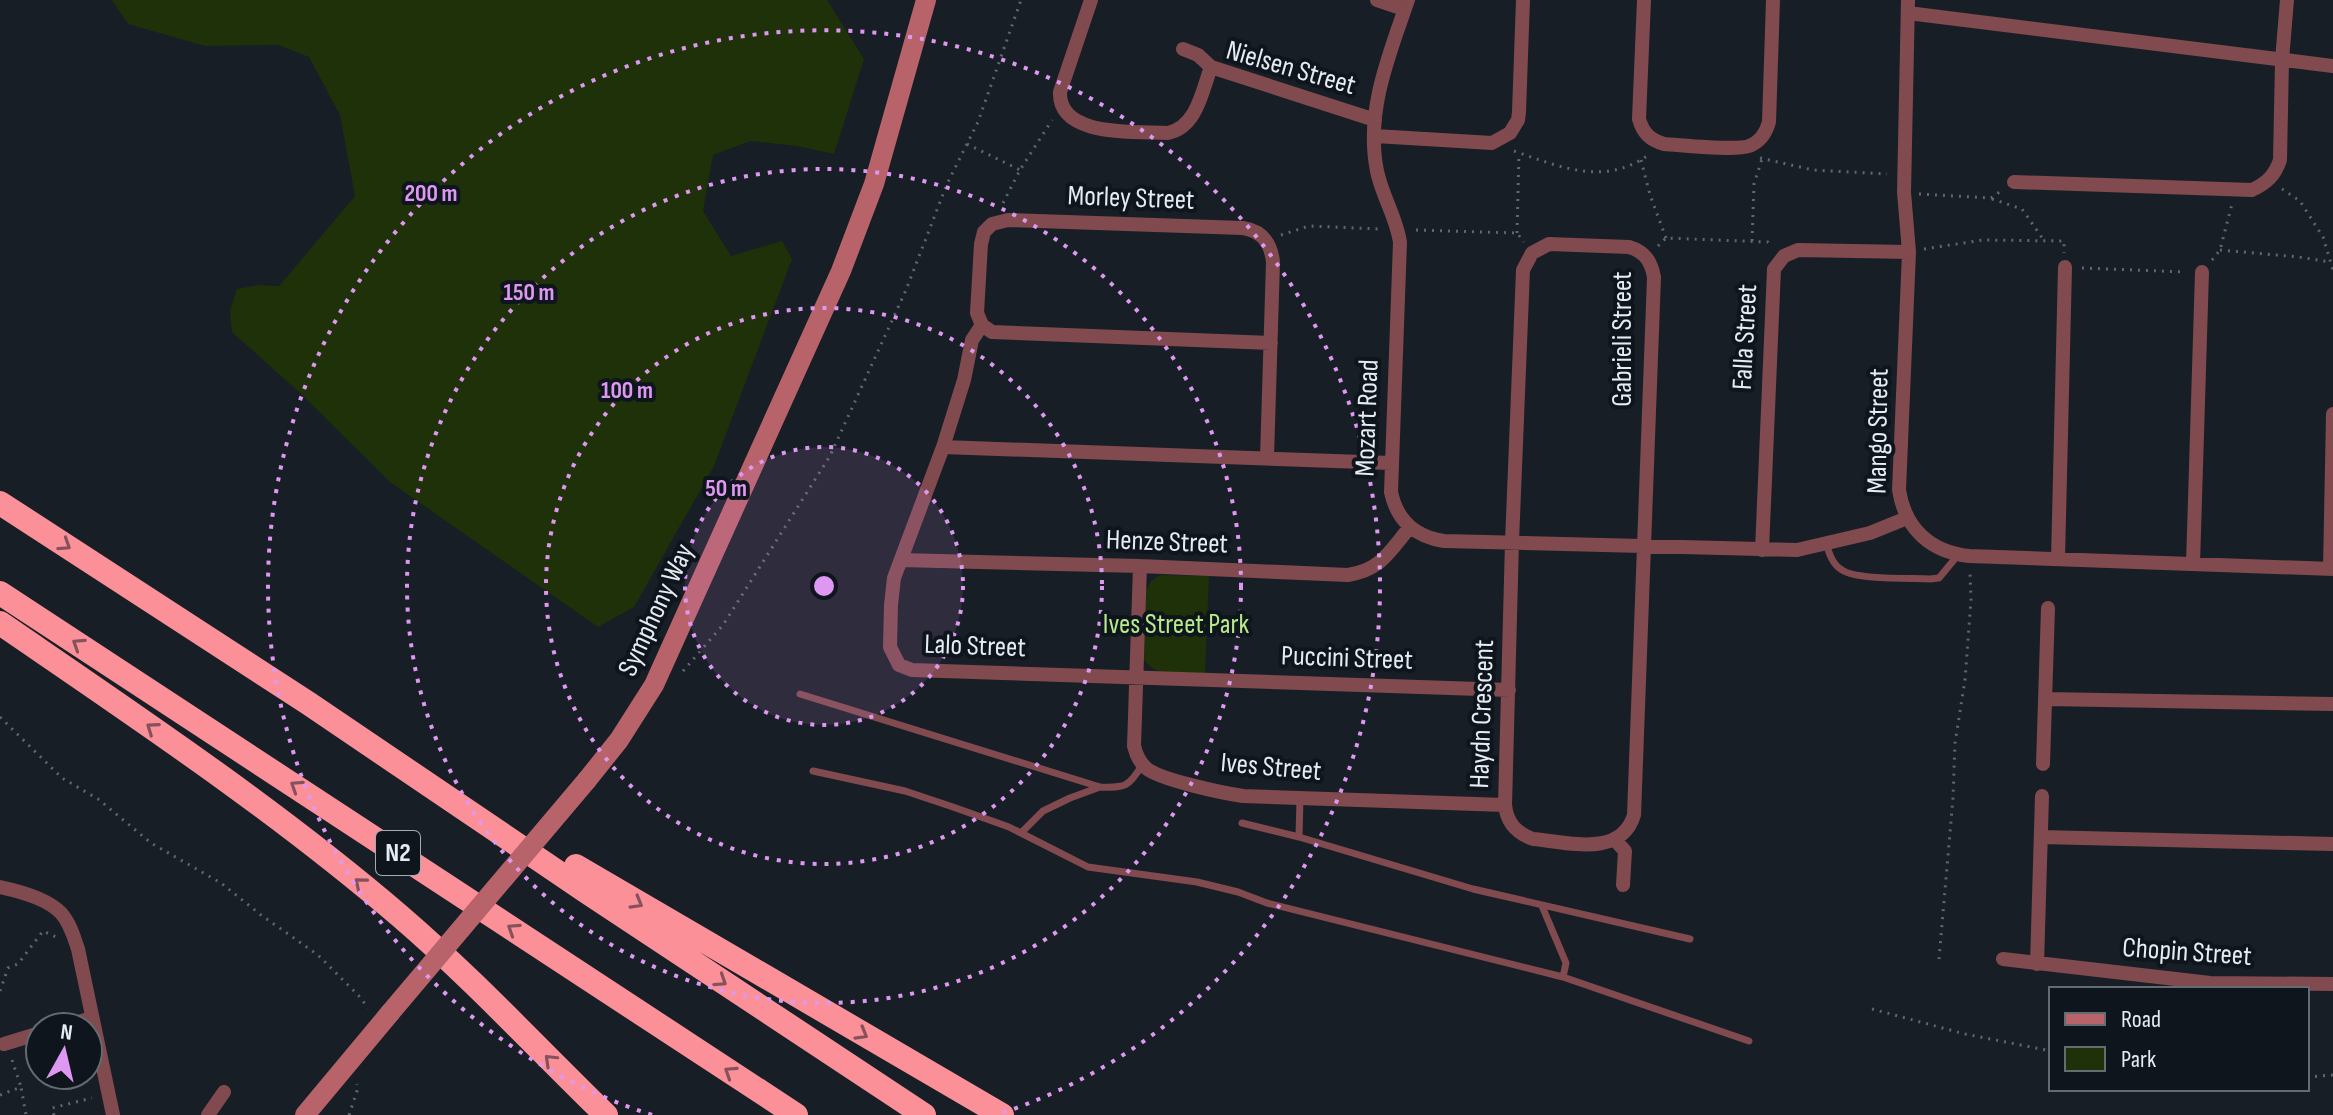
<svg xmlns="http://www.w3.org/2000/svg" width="2333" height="1115" font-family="'Sofia Sans Condensed',sans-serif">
<rect width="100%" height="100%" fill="#171e26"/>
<path fill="#1e3109" d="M112 0H827L864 59 834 154 797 146 750 141 713 155 703 211 731 256 782 241 792 259 714 466 634 607 598 627 390 482 300 393 232 332 230 310 237 289 258 285 279 286 355 196 340 115 309 57 278 45 205 46 128 24Z
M1160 575 1209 576 1205 674C1185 673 1155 679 1144 659L1146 591 1151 581Z"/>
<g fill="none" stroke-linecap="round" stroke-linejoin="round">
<path stroke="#60676e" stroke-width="3" stroke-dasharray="2 6" stroke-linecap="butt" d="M967 144 1020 170
M1514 151C1560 167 1603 186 1647 156
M1760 158 1813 170 1887 174
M1641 160 1650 195 1666 238
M2282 189 2300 201 2323 237 2333 270
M1919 194 1991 198 2001 191
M1992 199 2022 209 2043 239
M1003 203 1020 170 1052 120
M1416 230 1517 233 1524 242
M1517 233 1519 153
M1281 235 1309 226 1380 229
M1752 241 1754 184 1762 159
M1658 246 1666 238 1768 242 1770 244
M1924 249 1983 240 2064 241V253
M2220 250 2299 257 2330 262
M2212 260 2220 250 2232 204
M2082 268 2186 272
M683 671 723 625 830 456 906 290 947 184 978 122 1021 0
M0 717 62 778 98 799 151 843 221 883 261 915 318 955 360 997 368 1008
M1939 959 1953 798 1955 743 1965 680 1971 600 1970 572
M0 991 8 968 18 964 43 931 58 938
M1872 1009 1965 1034 2051 1051
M12 1060 21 1087
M2307 1077 2333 1075
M0 1095 21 1087 26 1115
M54 1115 52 1108 92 1098
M349 1115 358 1088 357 1084"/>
<path stroke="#804a4f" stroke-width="7" d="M1826 543C1829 553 1832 564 1842 570 1856 580 1911 578 1930 579L1939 578 1958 555
M800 694 1100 787C1125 788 1129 787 1142 765
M813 771 905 791 953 807 1009 827 1088 867 1197 882 1238 892 1267 903 1563 977 1749 1041
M1242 823 1299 837 1473 889 1690 939
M1021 833 1043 811 1070 798 1100 787
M1299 837 1300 798
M1542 906 1566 963 1563 977"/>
<path stroke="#804a4f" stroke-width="14" d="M1091 0 1060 92C1058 138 1137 131 1168 133 1197 127 1202 91 1211 67L1375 120
M1377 0 1404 9
M1408 0C1389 55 1365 112 1377 171 1382 196 1396 216 1400 242L1391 492C1397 521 1416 537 1444 541L1797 550 1870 533 1907 518
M1644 0 1639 119C1643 133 1650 140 1664 144 1682 145 1735 151 1749 146 1760 142 1766 133 1769 122L1773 0
M1908 0 1904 192 1909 252 1899 490C1905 529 1931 552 1969 556L2333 569
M1908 13 2333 66
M1183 49 1198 55 1211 67
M1375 136 1492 143 1510 133 1518 120 1519 112 1523 0
M2014 182 2252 190C2267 183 2275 175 2280 160L2282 60 2287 0
M1549 244 1629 247C1645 252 1651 261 1654 277L1634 815C1621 858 1568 842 1533 839 1516 833 1507 823 1505 805L1512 542 1523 270 1532 253Z
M943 447 964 380 972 340 982 325
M1267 457 1273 262C1271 243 1262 231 1243 228L1008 220 992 224 984 232 981 244 977 313 982 325 992 332 1271 343
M1391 463 943 447 894 578 891 605 890 647 899 665 912 670 1509 690
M1762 550 1774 269 1784 256 1798 250 1909 252
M2058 559 2065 267
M901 560 1140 566 1348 575C1381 570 1389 552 1410 527
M2193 564 2202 272
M1140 566 1134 746C1136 754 1139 762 1146 768 1160 780 1223 793 1243 796L1505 805
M2330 569 2333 414
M2045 699 2333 704
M2043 764 2048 608
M2041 837 2333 844
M1615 840 1625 851 1623 885
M0 887C19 891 47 898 61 913 70 923 74 937 78 949L113 1115
M2003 959 2210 983 2333 984
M2037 964 2042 796
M61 1027 92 1018
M4 1044 40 1033
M208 1115 224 1092"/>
<path stroke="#b8626a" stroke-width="20" d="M587 780 619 740 654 685 841 271 874 184 926 0
M305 1115 390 1013"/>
<path stroke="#fc9099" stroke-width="24" d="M0 503 308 703 587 892 924 1115
M0 593 796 1115
M0 623C137 717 275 809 401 917 473 979 538 1049 606 1115
M576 866 1002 1115"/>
<path stroke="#b8626a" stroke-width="20" d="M390 1013 587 780"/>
</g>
<defs><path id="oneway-chevron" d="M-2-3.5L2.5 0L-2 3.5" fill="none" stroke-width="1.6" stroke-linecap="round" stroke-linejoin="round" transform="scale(2)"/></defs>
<g stroke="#85525b">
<use href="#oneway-chevron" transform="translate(65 545) rotate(33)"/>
<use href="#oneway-chevron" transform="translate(78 644) rotate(-147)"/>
<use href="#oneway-chevron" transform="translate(152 728) rotate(-145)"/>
<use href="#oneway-chevron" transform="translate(296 786) rotate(-147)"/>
<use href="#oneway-chevron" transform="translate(360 883) rotate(-140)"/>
<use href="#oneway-chevron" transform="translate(637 903) rotate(30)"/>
<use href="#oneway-chevron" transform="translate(513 929) rotate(-147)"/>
<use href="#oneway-chevron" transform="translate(721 981) rotate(33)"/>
<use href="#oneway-chevron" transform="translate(862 1034) rotate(30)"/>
<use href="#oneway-chevron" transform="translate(550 1060) rotate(-136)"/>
<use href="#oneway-chevron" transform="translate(730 1072) rotate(-147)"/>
</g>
<circle cx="824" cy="586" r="139" fill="#df98f1" fill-opacity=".12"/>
<g fill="none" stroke="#df98f1" stroke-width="4" stroke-dasharray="4 8">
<circle cx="824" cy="586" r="139"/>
<circle cx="824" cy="586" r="278"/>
<circle cx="824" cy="586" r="417"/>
<path d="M652 1115A556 556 0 1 1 996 1115"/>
</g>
<g text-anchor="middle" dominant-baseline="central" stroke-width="8" stroke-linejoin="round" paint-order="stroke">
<rect fill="#0e151d" stroke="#a5acb1" stroke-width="2" x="376" y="831" width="44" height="44" rx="6"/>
<g font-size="26" font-weight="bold" fill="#e6ecf1">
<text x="398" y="853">N2</text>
</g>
<g font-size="28" fill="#e6ecf1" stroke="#0e151d">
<text transform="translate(1291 68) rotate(16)">Nielsen Street</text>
<text transform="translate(1131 198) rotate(2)">Morley Street</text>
<text transform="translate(1745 337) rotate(-87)">Falla Street</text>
<text transform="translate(1622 339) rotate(-90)">Gabrieli Street</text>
<text transform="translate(1367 418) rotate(-88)">Mozart Road</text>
<text transform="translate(1878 431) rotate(-89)">Mango Street</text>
<text transform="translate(1167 542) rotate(2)">Henze Street</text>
<text transform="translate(656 610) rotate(-65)">Symphony Way</text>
<text transform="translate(975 646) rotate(2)">Lalo Street</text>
<text transform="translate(1347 658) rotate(2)">Puccini Street</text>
<text transform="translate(1482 714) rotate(-88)">Haydn Crescent</text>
<text transform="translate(1271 767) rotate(5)">Ives Street</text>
<text transform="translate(2187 952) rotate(4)">Chopin Street</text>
</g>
<g font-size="28" fill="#b8e98b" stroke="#0e151d">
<text x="1176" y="624">Ives Street Park</text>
</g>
</g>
<circle cx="824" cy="586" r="12" fill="#df98f1" stroke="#0e151d" stroke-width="4"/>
<g font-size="24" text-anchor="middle" font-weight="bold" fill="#df98f1" stroke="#0e151d" stroke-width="8" stroke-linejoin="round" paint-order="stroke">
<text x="431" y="201">200 m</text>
<text x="529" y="300">150 m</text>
<text x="627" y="398">100 m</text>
<text x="726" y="496">50 m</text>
</g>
<rect x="2049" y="987" width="260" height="104" fill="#0e151d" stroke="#646b72" stroke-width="2"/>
<rect x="2065" y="1013" width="40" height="12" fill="#b8626a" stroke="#646b72" stroke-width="2"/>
<text x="2121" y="1027" font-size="24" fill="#e6ecf1">Road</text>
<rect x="2065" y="1047" width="40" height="24" fill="#1e3109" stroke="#646b72" stroke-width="2"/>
<text x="2121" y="1067" font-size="24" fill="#e6ecf1">Park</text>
<g transform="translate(64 1051) rotate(8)"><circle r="38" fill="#0e151d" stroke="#646b72" stroke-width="2"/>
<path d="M0-6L14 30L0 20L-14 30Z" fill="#df98f1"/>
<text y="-12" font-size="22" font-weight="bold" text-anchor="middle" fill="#e6ecf1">N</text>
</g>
</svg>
